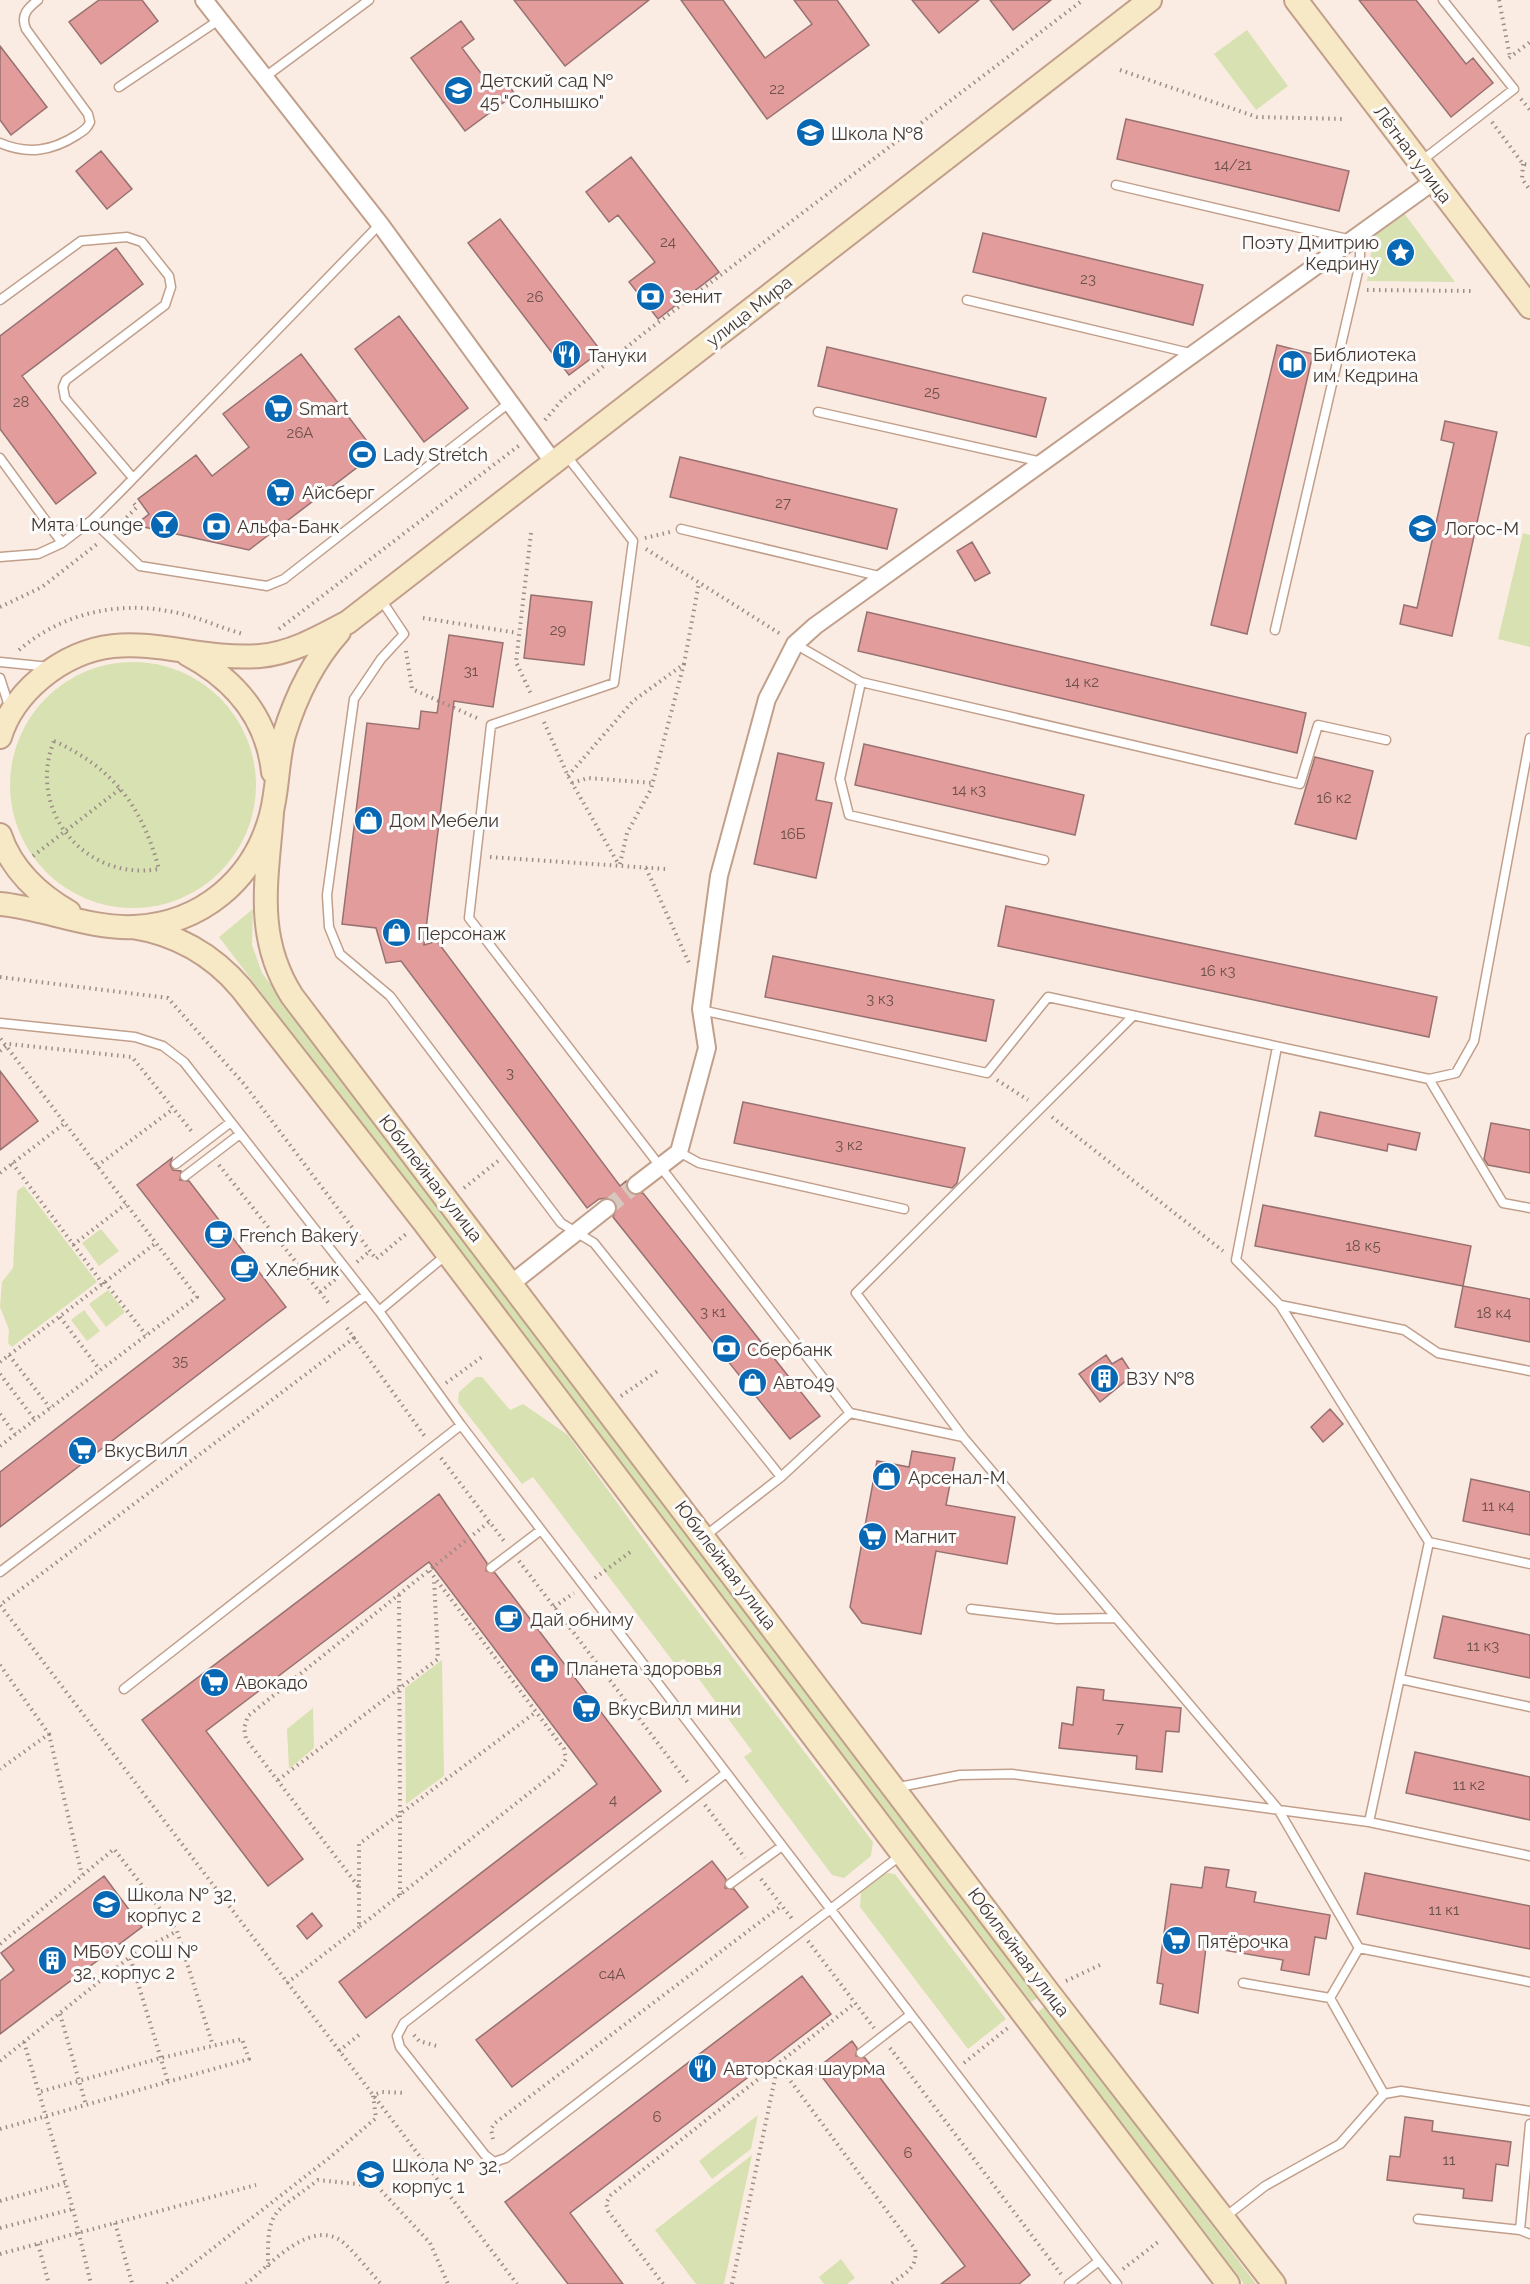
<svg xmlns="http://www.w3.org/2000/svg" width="1530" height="2284" font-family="Raleway,sans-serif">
<rect width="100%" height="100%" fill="#fbece3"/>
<path fill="#d8e1b1" d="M1247 30 1288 86 1256 110 1214 54Z
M1404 213 1455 282 1367 281 1374 234Z
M1523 533 1530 535V647L1498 639Z
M10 785a123 123 0 1 1 246 0a123 123 0 1 1-246 0Z
M253 909 252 945 262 973 1039 1997 1031 2002 219 937Z
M24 1186 97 1282 12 1347 8 1343 9 1330 0 1307 2 1282 13 1268 17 1191Z
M101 1229 119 1251 99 1266 82 1243Z
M108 1290 125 1312 106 1327 89 1304Z
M84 1310 100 1331 87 1341 71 1320Z
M476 1377H482L510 1410 523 1404 568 1435 658 1559 873 1842 871 1856 844 1878 832 1875 744 1757 752 1751 684 1659 675 1664 533 1477 522 1484 458 1402 459 1392Z
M442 1660 444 1776 406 1804 405 1688Z
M313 1708 314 1748 289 1769 287 1729Z
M888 1873 895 1874 1006 2019 968 2049 860 1907 861 1891 881 1875Z
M1046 2005 1256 2284H1244L1038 2012Z
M758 2115 751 2149 712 2179 699 2161Z
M752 2155 724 2284H696L655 2230Z
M841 2259 855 2278 847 2284H824L819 2277Z"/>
<path fill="#e19c9b" stroke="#977170" stroke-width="1.5" d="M99 0H142L158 21 101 64 69 22Z
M514 0H649L565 66Z
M681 0H723L765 58 812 24 794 0H837L869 45 767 119Z
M912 0H979L939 33Z
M990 0H1051L1013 30Z
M1359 0H1416L1466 64 1473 58 1493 83 1451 117Z
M461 21 474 39 462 48 489 84 501 75 515 94 465 131 411 58Z
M0 46 47 107 11 135 0 120Z
M1126 119 1349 171 1339 211 1117 159Z
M101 151 132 189 107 209 76 171Z
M631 157 719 272 658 319 629 282 655 262 618 215 609 222 586 192Z
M500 219 601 351 569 375 468 243Z
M983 233 1203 285 1193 325 973 272Z
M116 248 143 284 22 376 96 473 56 504 0 429V336Z
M399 316 468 408 424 442 355 349Z
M1277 345 1313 354 1247 634 1211 625Z
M827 347 1046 398 1036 437 818 386Z
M301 354 376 453 249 550 135 525 149 514 138 499 196 455 212 476 249 447 223 414Z
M1445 421 1497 432 1452 636 1400 624 1404 605 1417 608 1454 443 1441 440Z
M680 457 897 509 887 549 670 497Z
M972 542 990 573 975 581 957 551Z
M531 595 592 602 584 665 524 658Z
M867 612 1306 713 1297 753 858 651Z
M449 635 503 643 493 707 454 701 424 945 437 941 620 1186 626 1181V1187L631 1194 643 1193 820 1416 790 1439 613 1217 617 1207 615 1201 610 1198 599 1199 587 1208 401 961 386 963 376 928 342 924 367 723 419 729 421 711 437 713Z
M864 744 1084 795 1075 835 855 785Z
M778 753 824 763 816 800 832 803 816 878 754 864Z
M1315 757 1373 771 1356 839 1295 824Z
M1006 906 1437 997 1429 1037 998 946Z
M773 956 994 1000 986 1041 765 997Z
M0 1071 38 1121 0 1150Z
M743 1102 965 1148 957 1183 952 1188 734 1143Z
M1320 1112 1420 1133 1416 1150 1388 1144 1387 1151 1315 1136Z
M1491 1123 1530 1130V1173L1488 1165 1484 1159Z
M172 1158 170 1165 173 1170 181 1171 180 1180 189 1181 286 1307 0 1527V1472L225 1299 137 1185Z
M1263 1205 1471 1246 1463 1286 1255 1246Z
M1463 1286 1530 1299V1342L1455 1327Z
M1106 1355 1112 1364 1122 1358 1133 1375 1100 1402 1079 1374Z
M1330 1409 1343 1424 1323 1442 1311 1427Z
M912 1451 955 1458 946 1505 1015 1517 1007 1564 936 1551 921 1634 862 1623 850 1607 877 1461 909 1467Z
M1471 1479 1530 1492V1535L1463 1521Z
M439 1494 487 1563 486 1571 495 1573 661 1791 366 2018 339 1982 597 1784 429 1562 206 1731 303 1859 268 1886 142 1720Z
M1443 1616 1530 1635V1678L1434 1658Z
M1077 1687 1104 1690 1103 1700 1181 1708 1179 1732 1166 1731 1162 1772 1136 1769 1137 1756 1059 1748 1062 1723 1073 1725Z
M1415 1752 1530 1777V1820L1406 1793Z
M712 1861 726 1879 725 1888 734 1889 748 1907 512 2087 476 2040Z
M1205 1867 1229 1870 1226 1887 1256 1892 1254 1902 1330 1915 1326 1939 1315 1937 1309 1975 1281 1970 1283 1960 1206 1947 1198 2013 1160 2004 1163 1984 1157 1983 1171 1884 1202 1888Z
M1365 1873 1530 1906V1949L1357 1914Z
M104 1876 142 1927 0 2034V1981L14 1970 1 1953Z
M312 1913 322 1926 307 1939 297 1926Z
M802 1976 831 2014 570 2213 623 2284H568L505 2202Z
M852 2041 857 2048 856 2056 865 2058 1030 2275 1019 2284H941L965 2266 816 2069Z
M1405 2117 1433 2121 1432 2131 1511 2142 1508 2166 1496 2164 1492 2201 1463 2198 1464 2189 1387 2180 1390 2156 1400 2157Z"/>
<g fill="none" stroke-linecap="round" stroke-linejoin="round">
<path stroke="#d7c8bf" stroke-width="16" stroke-dasharray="16 8" stroke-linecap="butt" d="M607 1208 636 1185"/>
<defs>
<path id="lane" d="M265 77 369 0
M119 87 219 20
M0 143C28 155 52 151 77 135 83 131 87 129 90 122L88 114 26 29C20 15 28 8 38 0
M1420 162 1514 89 1443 0
M1116 185 1352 240 1360 250V263L1275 630
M0 300 81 241 127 237 142 242 169 276 171 287 165 305 66 380 63 387 65 398 133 478
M967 300 1194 354
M818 412 1042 462
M566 455 633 541 614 683 491 725 469 918 850 1413 963 1437
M0 458 62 543 92 520 122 490 380 224
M92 520 140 566 267 586 284 579 509 403
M681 529 883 577
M0 557 38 554 62 543
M380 598 404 634 381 659 354 699 327 895 329 927 340 954 390 996 561 1223 594 1243 781 1477
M795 644 861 682 1300 784 1318 725 1386 740
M0 662 50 667
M0 678 9 706
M861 682 840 779 849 815 1044 860
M701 1010 987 1073 1048 997 1429 1079 1456 1073 1474 1041 1530 738
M1133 1016 856 1293 963 1437 1278 1809 1359 1948
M0 1023 135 1037 163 1046 184 1062 379 1311 461 1425 1099 2261 1069 2284
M1277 1047 1236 1260 1280 1305 1429 1542
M1429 1079 1503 1203 1530 1208
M679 1152 699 1163 904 1209
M176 1164 231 1122
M185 1176 240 1134
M1280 1305 1404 1330 1438 1353 1530 1371
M379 1311 446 1255
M705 1536 781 1477 850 1413
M491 1568 541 1530
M0 1572 366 1295
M971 1609 1057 1619 1115 1618
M1400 1679 1530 1707
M124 1689 461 1425
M726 1773 404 2023 397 2036 400 2047 485 2155 494 2162 506 2158 901 1855
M894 1788 960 1775 1012 1774 1369 1822 1530 1856
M1369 1822 1429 1542 1530 1564
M730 1884 782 1846
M1243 1983 1330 1998 1359 1948 1530 1982
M1330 1998 1384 2094
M861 2053 910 2015
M1225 2217 1265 2186 1340 2144 1384 2094 1401 2091 1530 2111
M1418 2219 1520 2230 1530 2234
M1520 2230 1530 2124
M1099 2261 1117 2284"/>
<path id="street" d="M204 0 380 224 554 463
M636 1185 679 1152 707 1048 701 1009 719 876 767 699 795 644 815 626 1434 181
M512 1283 607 1208"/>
<path id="secondary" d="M1296 0 1530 307
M187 654C234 679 267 717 273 772
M0 737C7 714 23 693 41 678 116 616 178 662 260 656 292 653 320 637 348 622L1150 0
M272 813C267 880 254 936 292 996L1049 1993 1274 2284
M0 835C11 869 39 895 69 912
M0 904C44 908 89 929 134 927 201 924 254 880 271 815 278 789 277 761 284 735 296 696 312 662 339 632
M132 927C177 934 212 954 241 988L423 1221 1228 2284"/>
</defs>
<use href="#lane" stroke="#c19f8b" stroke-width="11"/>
<use href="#street" stroke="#c19f8b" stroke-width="20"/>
<use href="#secondary" stroke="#c19f8b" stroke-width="26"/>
<path stroke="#9c8d85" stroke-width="4" stroke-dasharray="1.5 4.5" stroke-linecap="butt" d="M1499 0 1510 57
M1509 58 1530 42
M1120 70 1257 117 1345 119
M1521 99 1530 110
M1492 122 1523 164 1530 165
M1523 164 1522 179 1530 190
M1367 290 1473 291
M545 420 562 400 643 334 1083 0
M118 526 137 507 131 500
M531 533 516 662 532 696
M645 538 670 532
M646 549 782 635
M0 607 42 587 97 544
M423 618 518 633
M279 629 521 444
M19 650C60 615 114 601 168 611 194 615 218 627 243 634
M406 651 412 689 479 719
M544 722 568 776 619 865
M54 741C113 768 142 806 159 869 85 882 26 810 54 741Z
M568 776 633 701 684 664 699 583
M572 783 588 778 653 783
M33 856 120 789
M490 857 666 869
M620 864 627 833 651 789 684 664
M646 868 689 963
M0 977 168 998 244 1084 376 1259 406 1234
M0 1051 9 1044 132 1057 193 1133
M997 1080 1028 1100
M1052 1117 1223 1251
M12 1163 103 1284
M219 1165 330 1305
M97 1166 173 1109
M0 1173 65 1123
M464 1188 498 1161
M73 1245 126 1204
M357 1262 370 1251
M105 1282 146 1335
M320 1292 337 1278
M60 1317 100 1370
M347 1328 354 1338 0 1605 517 2284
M353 1337 426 1438
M9 1355 50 1408
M0 1362 156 1243
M0 1374 35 1420
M446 1383 482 1357
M621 1396 659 1370
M0 1414 15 1434
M0 1446 197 1297 0 1038
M441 1458 504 1541
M519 1561 689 1784
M595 1578 633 1550
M399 1595 400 1814 536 1712
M554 1607 574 1593
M0 1665 49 1734 0 1769
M49 1734 82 1875
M278 1780 438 1659 434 1579
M705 1805 745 1858
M761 1879 793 1920
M358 1886 246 1739 244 1728 248 1716 489 1522
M400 1895V1814L359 1844V1927L561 1768 566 1759 564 1749 429 1570
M808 1941 874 2028
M0 1944 114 1849 177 1931
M130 1957 177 1931 213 2046
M1066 1981 1102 1964
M287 1983 359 1927
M60 2014 86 2105
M414 2035 419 2041 437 2046
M24 2042 73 2209 91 2284
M890 2048 1061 2274
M339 2051 360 2034
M0 2061 130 1957 168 2082
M964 2063 1009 2027
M0 2129 249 2059 242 2039 161 2058 39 2092
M493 2139 491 2129 495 2123 781 1906
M0 2201 65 2183
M115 2223 132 2283
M0 2228 73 2209
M38 2244 49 2284
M0 2254 256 2185
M268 2267C267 2207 273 2215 318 2180L377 2186 430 2243 448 2284
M1123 2269 1158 2242
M167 2284 329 2158 376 2118 373 2095 382 2092 405 2093
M246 2284C270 2265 312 2216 344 2243 357 2255 369 2271 381 2284
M663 2284 608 2211 606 2203 611 2195 855 2003
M732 2284 778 2064 915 2249C918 2268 905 2273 891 2284"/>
<use href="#lane" stroke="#fff" stroke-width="8"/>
<use href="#street" stroke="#fff" stroke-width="16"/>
<use href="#secondary" stroke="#f7e8c6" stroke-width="22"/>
</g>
<defs>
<symbol id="school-disc" viewBox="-11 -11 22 22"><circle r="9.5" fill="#0968b4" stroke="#fcfcfc"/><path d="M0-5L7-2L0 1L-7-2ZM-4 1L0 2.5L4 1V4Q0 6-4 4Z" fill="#fff"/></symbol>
<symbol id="sight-disc" viewBox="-11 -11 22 22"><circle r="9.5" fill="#0968b4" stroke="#fcfcfc"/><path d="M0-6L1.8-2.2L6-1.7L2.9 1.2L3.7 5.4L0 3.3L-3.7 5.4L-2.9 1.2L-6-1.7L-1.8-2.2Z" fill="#fff"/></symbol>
<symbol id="bank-disc" viewBox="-11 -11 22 22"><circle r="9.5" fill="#0968b4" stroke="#fcfcfc"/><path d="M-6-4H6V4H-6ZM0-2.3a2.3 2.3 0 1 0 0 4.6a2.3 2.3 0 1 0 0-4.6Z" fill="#fff"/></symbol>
<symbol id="restaurant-disc" viewBox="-11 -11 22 22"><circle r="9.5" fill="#0968b4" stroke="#fcfcfc"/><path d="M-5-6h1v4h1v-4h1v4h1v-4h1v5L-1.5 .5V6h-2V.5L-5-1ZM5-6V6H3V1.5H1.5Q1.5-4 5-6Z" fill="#fff"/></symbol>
<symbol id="library-disc" viewBox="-11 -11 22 22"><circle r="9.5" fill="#0968b4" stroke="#fcfcfc"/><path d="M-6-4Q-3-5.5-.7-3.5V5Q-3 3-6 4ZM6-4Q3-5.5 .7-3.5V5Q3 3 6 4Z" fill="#fff"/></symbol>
<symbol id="supermarket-disc" viewBox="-11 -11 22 22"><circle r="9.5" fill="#0968b4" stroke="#fcfcfc"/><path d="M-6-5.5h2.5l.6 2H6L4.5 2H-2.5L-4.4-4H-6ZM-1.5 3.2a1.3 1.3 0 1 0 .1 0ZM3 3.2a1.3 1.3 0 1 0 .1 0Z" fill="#fff"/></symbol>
<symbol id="stadium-disc" viewBox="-11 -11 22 22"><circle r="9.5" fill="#0968b4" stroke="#fcfcfc"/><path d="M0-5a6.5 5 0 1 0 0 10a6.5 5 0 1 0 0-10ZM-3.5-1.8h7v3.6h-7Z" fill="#fff"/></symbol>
<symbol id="bar-disc" viewBox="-11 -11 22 22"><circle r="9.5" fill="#0968b4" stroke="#fcfcfc"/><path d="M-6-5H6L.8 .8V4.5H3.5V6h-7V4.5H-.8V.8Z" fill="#fff"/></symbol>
<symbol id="shop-disc" viewBox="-11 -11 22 22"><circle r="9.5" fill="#0968b4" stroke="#fcfcfc"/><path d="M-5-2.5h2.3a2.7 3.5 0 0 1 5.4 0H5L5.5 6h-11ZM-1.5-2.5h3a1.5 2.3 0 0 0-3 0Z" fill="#fff"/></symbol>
<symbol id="cafe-disc" viewBox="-11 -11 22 22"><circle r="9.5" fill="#0968b4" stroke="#fcfcfc"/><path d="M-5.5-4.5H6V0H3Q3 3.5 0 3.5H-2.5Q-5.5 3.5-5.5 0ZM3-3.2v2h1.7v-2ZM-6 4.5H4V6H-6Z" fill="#fff"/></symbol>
<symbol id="building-disc" viewBox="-11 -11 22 22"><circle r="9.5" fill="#0968b4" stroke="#fcfcfc"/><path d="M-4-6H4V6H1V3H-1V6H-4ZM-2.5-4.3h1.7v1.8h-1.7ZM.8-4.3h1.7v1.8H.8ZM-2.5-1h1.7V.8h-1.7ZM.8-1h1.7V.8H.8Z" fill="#fff"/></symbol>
<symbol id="pharmacy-disc" viewBox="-11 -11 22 22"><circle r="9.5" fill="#0968b4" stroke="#fcfcfc"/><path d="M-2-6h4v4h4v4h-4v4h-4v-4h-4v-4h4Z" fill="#fff"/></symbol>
</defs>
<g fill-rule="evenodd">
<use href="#school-disc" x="442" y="74" width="33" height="33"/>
<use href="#school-disc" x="794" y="116" width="33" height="33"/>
<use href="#sight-disc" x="1384" y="236" width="33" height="33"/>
<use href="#bank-disc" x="634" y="280" width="33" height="33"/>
<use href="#restaurant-disc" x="550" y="338" width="33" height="33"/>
<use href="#library-disc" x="1276" y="348" width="33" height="33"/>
<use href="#supermarket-disc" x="262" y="392" width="33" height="33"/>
<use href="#stadium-disc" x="346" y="438" width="33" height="33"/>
<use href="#supermarket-disc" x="264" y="476" width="33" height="33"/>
<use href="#bar-disc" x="148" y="508" width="33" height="33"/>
<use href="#bank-disc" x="200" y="510" width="33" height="33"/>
<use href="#school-disc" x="1406" y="512" width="33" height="33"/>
<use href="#shop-disc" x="352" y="804" width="33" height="33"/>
<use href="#shop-disc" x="380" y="916" width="33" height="33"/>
<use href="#cafe-disc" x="202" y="1218" width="33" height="33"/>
<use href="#cafe-disc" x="228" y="1252" width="33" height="33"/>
<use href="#bank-disc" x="710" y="1332" width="33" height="33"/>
<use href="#building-disc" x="1088" y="1362" width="33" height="33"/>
<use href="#shop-disc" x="736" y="1366" width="33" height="33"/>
<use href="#supermarket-disc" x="66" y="1434" width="33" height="33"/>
<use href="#shop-disc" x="870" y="1460" width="33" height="33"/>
<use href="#supermarket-disc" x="856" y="1520" width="33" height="33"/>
<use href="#cafe-disc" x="492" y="1602" width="33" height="33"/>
<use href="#pharmacy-disc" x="528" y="1652" width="33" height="33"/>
<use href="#supermarket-disc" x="198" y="1666" width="33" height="33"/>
<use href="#supermarket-disc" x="570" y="1692" width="33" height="33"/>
<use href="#school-disc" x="90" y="1888" width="33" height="33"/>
<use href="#supermarket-disc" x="1160" y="1924" width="33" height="33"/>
<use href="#building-disc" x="36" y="1944" width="33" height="33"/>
<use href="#restaurant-disc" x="686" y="2052" width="33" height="33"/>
<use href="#school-disc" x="354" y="2158" width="33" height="33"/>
</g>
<g text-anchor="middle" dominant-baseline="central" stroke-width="6" stroke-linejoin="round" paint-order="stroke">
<g font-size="15" fill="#6c504a">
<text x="777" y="89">22</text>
<text x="1233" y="165">14/21</text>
<text x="668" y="242">24</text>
<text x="1088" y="279">23</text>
<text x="535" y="297">26</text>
<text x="932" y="392">25</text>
<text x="21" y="402">28</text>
<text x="300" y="433">26А</text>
<text x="783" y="503">27</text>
<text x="558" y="630">29</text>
<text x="471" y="671">31</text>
<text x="1082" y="682">14 к2</text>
<text x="969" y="790">14 к3</text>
<text x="1334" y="798">16 к2</text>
<text x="793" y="834">16Б</text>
<text x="1218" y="971">16 к3</text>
<text x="880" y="999">3 к3</text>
<text x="510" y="1073">3</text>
<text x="849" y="1145">3 к2</text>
<text x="1363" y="1246">18 к5</text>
<text x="713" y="1312">3 к1</text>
<text x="1494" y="1313">18 к4</text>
<text x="180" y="1361">35</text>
<text x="1498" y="1506">11 к4</text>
<text x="1483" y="1646">11 к3</text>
<text x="1120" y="1728">7</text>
<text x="1469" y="1785">11 к2</text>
<text x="613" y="1800">4</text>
<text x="1444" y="1910">11 к1</text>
<text x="612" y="1974">с4А</text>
<text x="657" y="2117">6</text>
<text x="908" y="2153">6</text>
<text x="1449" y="2160">11</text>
</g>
<g font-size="18" fill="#45372f" stroke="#fcfcfc" text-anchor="start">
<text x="480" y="80">Детский сад №<tspan x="480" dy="21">45 "Солнышко"</tspan></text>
<text x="831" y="133">Школа №8</text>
<text x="1379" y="242" text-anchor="end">Поэту Дмитрию<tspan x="1379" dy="21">Кедрину</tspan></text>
<text x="672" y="296">Зенит</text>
<text x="1313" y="354">Библиотека<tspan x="1313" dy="21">им. Кедрина</tspan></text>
<text x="588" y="355">Тануки</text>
<text x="299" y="408">Smart</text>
<text x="383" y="454">Lady Stretch</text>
<text x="302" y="492">Айсберг</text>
<text x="143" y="524" text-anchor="end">Мята Lounge</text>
<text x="237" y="526">Альфа-Банк</text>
<text x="1444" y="528">Логос-М</text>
<text x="389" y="820">Дом Мебели</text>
<text x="417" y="933">Персонаж</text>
<text x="239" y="1235">French Bakery</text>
<text x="266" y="1269">Хлебник</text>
<text x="747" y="1349">Сбербанк</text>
<text x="1126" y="1378">ВЗУ №8</text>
<text x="773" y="1382">Авто49</text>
<text x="104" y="1450">ВкусВилл</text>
<text x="908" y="1477">Арсенал-М</text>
<text x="894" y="1536">Магнит</text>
<text x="530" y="1619">Дай обниму</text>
<text x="566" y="1668">Планета здоровья</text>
<text x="235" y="1682">Авокадо</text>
<text x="608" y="1708">ВкусВилл мини</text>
<text x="127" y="1894">Школа № 32,<tspan x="127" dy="21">корпус 2</tspan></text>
<text x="1197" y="1941">Пятёрочка</text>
<text x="73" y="1951">МБОУ СОШ №<tspan x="73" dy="21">32, корпус 2</tspan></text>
<text x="723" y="2068">Авторская шаурма</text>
<text x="392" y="2165">Школа № 32,<tspan x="392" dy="21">корпус 1</tspan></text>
</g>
<g font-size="18" fill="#45372f" stroke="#fcfcfc">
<text transform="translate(1413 154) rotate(53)">Лётная улица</text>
<text transform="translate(749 311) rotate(-38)">улица Мира</text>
<text transform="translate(431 1178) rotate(52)">Юбилейная улица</text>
<text transform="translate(726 1565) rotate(53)">Юбилейная улица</text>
<text transform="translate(1019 1952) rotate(53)">Юбилейная улица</text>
</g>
</g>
</svg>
